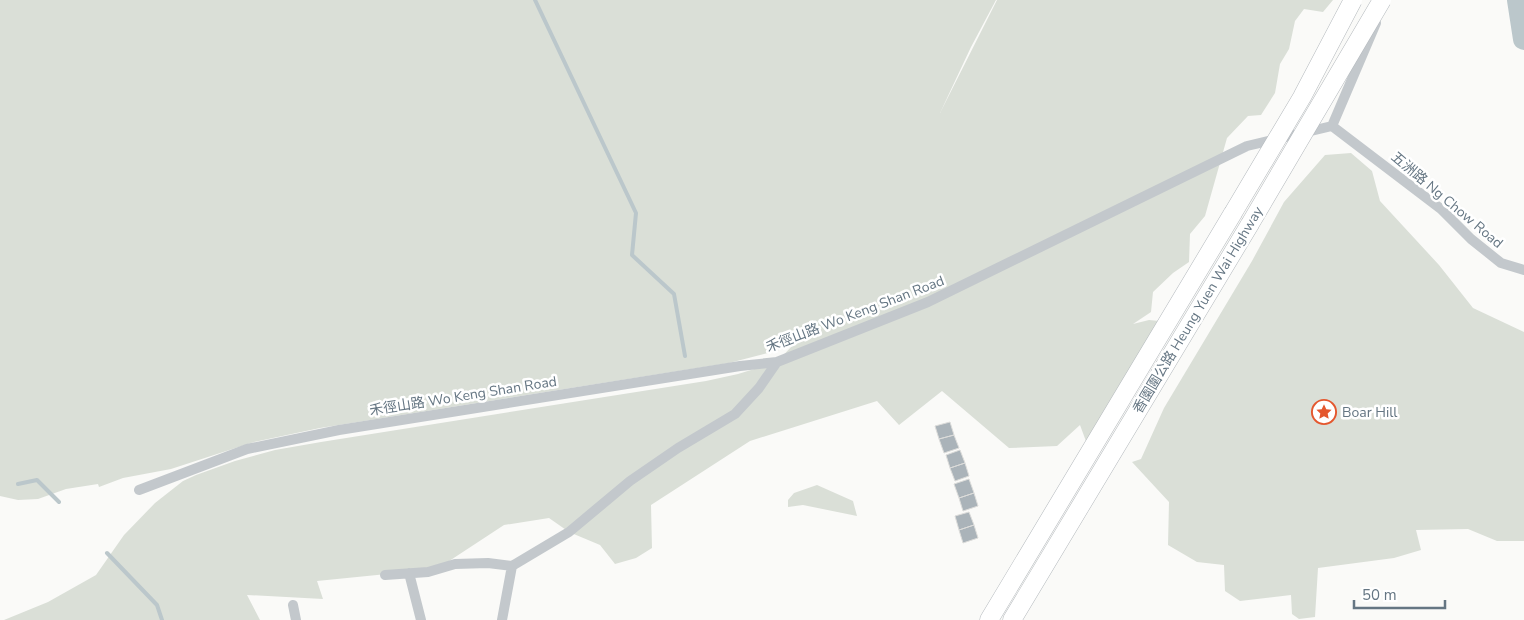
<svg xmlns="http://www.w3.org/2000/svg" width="1524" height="620" font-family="'Nunito Sans','Noto Sans SC',sans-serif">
<rect width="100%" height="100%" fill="#fafaf8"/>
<path fill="#dadfd7" d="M0 0H996L971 47 940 113 997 0H1333L1323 12 1304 9 1295 21 1289 49 1280 64 1275 93 1261 115 1248 116 1227 138 1205 216 1190 234 1189 262 1173 273 1153 292 1151 312 1133 324 1149 320 1159 321 1087 444 1080 425 1057 446 1009 448 942 391 899 425 877 401 750 441 651 505 652 548 636 558 615 564 600 545 569 532 549 518 504 525 437 569 317 581 323 599 247 595 260 620H4L48 602 96 575 124 535 155 503 183 481 196 475 235 461 275 450 321 442 706 381 738 374 777 362 791 347 729 363 320 428 254 442 171 469 123 478 99 487 98 484 66 489 38 499 18 500 0 496Z
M1351 153 1372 171 1380 201 1439 265 1473 308 1524 332V541H1497L1468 529 1416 530 1421 550 1394 558 1318 568 1315 617 1299 619 1292 614 1291 595 1240 601 1225 591 1224 565 1197 562 1168 545 1169 502 1132 462 1141 459 1164 408 1252 261 1284 202 1325 155Z
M817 485 853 501 857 516 803 505 788 507V500L794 493Z"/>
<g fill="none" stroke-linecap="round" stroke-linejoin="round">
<path stroke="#bbc7cb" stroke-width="4" d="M535 0 636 213 632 255 674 294 685 356
M18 484 37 480 59 502
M107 553 157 605 162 620"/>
<path stroke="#bbc7cb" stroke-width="22" d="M1518 0 1524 39"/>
</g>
<path fill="#aab3b9" stroke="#dcdcda" d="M950 422 954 435 939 439 935 426Z
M954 435 959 448 944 453 939 439Z
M960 450 965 463 950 468 946 455Z
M965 463 969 476 955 481 950 468Z
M969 479 974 493 959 498 954 484Z
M974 493 978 506 963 511 959 498Z
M969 512 974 525 959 530 955 516Z
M974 525 978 538 963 543 959 530Z"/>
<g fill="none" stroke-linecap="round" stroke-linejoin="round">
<defs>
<path id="highway" d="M989 620 1233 213
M1012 620 1250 224"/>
</defs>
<use href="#highway" stroke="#b4b9bd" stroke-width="19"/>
<path stroke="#c3c8cc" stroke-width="10" d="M1332 126 1441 209 1471 239 1501 263 1524 270
M139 490 247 449 339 430 740 366 777 362 928 302 1247 146 1332 126 1376 23
M409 573 421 620
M385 575 428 572 455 564 488 563 512 566
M293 605 296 620
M502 620 512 566 569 532 630 481 678 448 735 414 759 388 777 362"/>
<use href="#highway" stroke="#fff" stroke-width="18"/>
<defs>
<path id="highway-bridge" d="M1233 213 1302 97 1353 0
M1250 224 1382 0"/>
</defs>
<use href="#highway-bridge" stroke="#b4b9bd" stroke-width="19" stroke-linecap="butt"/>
<use href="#highway-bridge" stroke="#fff" stroke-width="18"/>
</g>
<defs>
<symbol id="sight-ring" viewBox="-11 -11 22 22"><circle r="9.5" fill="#fff" stroke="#e4572e" stroke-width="1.5"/><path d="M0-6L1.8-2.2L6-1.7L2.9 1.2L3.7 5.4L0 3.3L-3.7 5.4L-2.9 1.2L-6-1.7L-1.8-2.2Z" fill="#e4572e"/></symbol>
</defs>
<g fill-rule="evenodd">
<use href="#sight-ring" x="1310" y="398" width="28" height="28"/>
</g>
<g text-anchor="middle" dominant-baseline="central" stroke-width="5" stroke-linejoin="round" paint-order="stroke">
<g font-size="14" fill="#657683" stroke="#fff">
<text transform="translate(1447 200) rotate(40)">五洲路 Ng Chow Road</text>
<text transform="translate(1198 310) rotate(-59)">香園圍公路 Heung Yuen Wai Highway</text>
<text transform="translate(855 314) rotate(-21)">禾徑山路 Wo Keng Shan Road</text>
<text transform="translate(463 396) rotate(-9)">禾徑山路 Wo Keng Shan Road</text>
</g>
<g font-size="14" fill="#657683" stroke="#fff" text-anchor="start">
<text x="1342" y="412">Boar Hill</text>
</g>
</g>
<path d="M1354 600v8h91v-8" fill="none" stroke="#657683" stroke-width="2.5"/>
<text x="1362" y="600" font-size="15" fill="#657683" stroke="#ffffff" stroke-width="4" paint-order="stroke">50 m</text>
</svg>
